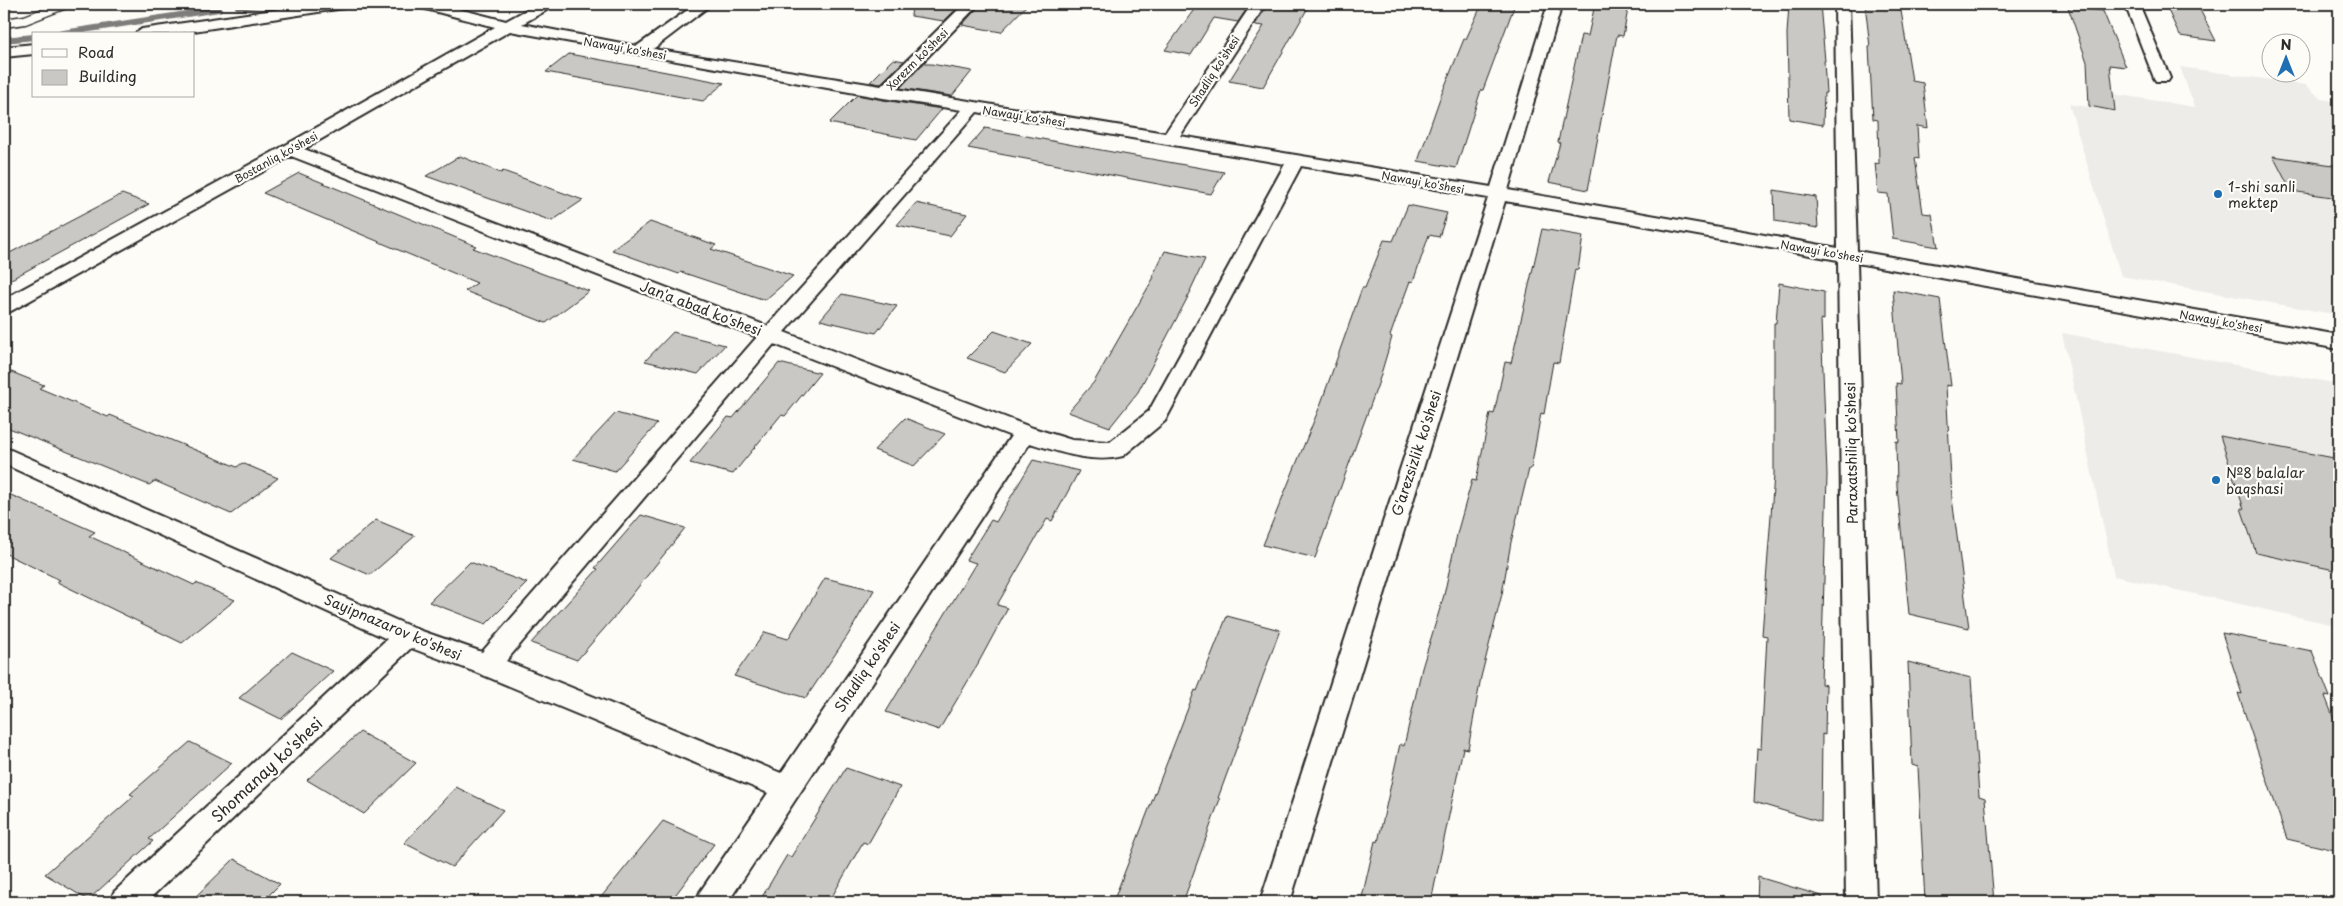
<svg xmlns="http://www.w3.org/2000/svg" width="2343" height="906" font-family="'Playpen Sans',sans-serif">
<rect width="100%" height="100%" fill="#fdfcf7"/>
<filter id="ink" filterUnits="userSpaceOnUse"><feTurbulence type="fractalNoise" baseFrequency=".02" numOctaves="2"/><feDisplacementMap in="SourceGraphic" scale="10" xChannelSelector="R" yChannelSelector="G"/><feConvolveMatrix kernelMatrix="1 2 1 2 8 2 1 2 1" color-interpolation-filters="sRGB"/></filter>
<g filter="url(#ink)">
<path fill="#edece8" d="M2180 67 2306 85 2321 99 2339 102V315L2121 276 2069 104 2114 111 2113 94 2195 107Z
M2062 333 2339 384V626L2114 576Z"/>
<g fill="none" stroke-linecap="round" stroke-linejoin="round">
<path stroke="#7e7d7b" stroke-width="6" d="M238 7 265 4
M57 34 219 9
M4 40 34 37"/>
</g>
<path fill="#c9c8c4" stroke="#2b2b2b" d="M912 4H962L944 21 911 16Z
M981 4H1028L1001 32 962 25Z
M1198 4H1250L1238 22 1214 18 1191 55 1165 50Z
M1268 4H1310L1263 87 1229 81 1264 26 1255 25Z
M1482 4H1515L1483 90H1481L1456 168 1418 161 1440 98 1464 39H1466Z
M1595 4H1629L1623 36 1617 35 1588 190 1549 182 1560 143 1558 142 1581 35 1588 36Z
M1789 4H1820L1825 61H1824L1826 93H1824L1823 125 1789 119 1787 34Z
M1865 4H1900L1912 81 1923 83 1928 128 1917 126 1919 159 1915 158 1923 213 1932 214 1938 247 1893 239 1888 194 1878 193 1875 163 1879 164 1878 120 1873 119 1869 47H1870Z
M2165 4H2197L2216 41 2180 36Z
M2068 7 2103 11 2126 67 2110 65 2115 111 2089 106 2087 62Z
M569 54 640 67 724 83 703 101 546 72Z
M893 59 904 61 880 84 870 82Z
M923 64H931L972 71 952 96 900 88Z
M857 95 883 100 942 109 916 140 829 123Z
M985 128 1073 145 1224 172 1211 194 968 148Z
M460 156 501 173 503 171 583 200 552 221 426 176Z
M2273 156 2339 166V198L2291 191Z
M299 173 476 246 473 248 589 291 546 323 465 291 477 283 263 193Z
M1774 190 1816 197 1818 228 1775 221Z
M122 194 149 204 4 283V256Z
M916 203 967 214 950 236 897 225Z
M1408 205 1447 213 1439 237 1429 235 1413 282 1410 281 1390 336 1392 337 1378 384 1315 558 1263 545 1320 406 1362 288H1365L1384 240 1393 241Z
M650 222 716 245 711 249 793 276 765 300 681 272 679 274 612 250Z
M1542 229 1583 236 1578 270 1575 269 1559 363 1553 362 1544 414 1541 413 1531 469H1529L1511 542 1502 594 1481 677 1468 749 1463 748 1431 902H1361L1375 841 1378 842 1400 744 1404 746 1422 668 1444 595 1458 530 1472 480 1476 481 1490 413 1494 414 1505 362 1511 363Z
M1165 251 1205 259 1190 291H1191L1138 392 1110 427 1068 412 1094 382 1154 277H1152Z
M1779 283 1824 292V320L1821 319 1827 475 1821 684 1826 685 1825 735 1822 734 1821 822 1754 802 1757 748 1761 749 1767 636 1762 635 1774 475V323H1776Z
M1893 290 1940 299 1951 386 1946 385 1952 498 1969 628 1909 614 1897 486 1896 441 1899 442 1896 383 1901 384Z
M842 294 897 306 876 333 820 320Z
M994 331 1032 344 1005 372 967 358Z
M673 332 725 345 698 374 645 361Z
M779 363 820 373 785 416 781 415 733 474 690 463 728 417 733 418Z
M4 369 44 385 39 388 108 417 110 415 237 467 242 463 278 478 231 514 155 481 149 485 4 426Z
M616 413 657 424 615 471 573 459Z
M905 418 945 434 914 466 874 450Z
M2220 436 2339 459V571L2256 553 2241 508 2244 509Z
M1033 460 1079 471 1052 521 1047 519 997 605 1008 608 975 669 939 730 886 712 976 563 966 560 991 520 996 522Z
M4 492 95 532 89 536 194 585 196 583 235 600 182 643 57 582 60 580 4 553Z
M641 515 685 528 616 615 577 660 531 643 598 569 595 568Z
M376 520 415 536 370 575 331 558Z
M470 562 527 583 486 624 429 602Z
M825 578 874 590 848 635 806 698 734 676 765 632 788 639Z
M1227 616 1280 630 1218 798 1220 799 1183 902H1113L1195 690 1197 691Z
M2222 633 2312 651 2330 697 2325 696 2339 732V851L2287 839 2238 693 2242 694Z
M292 652 333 671 281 719 239 698Z
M1908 662 1971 678 1979 796 1985 798 1994 902H1925L1918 767 1912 765Z
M360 732 416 763 364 814 307 780Z
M190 742 232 763 149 839 153 841 88 900 45 874 134 796 130 794Z
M846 768 900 787 868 844 863 842 829 902H759L787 855 791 857Z
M456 787 503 810 452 867 404 843Z
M663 821 714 844 670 902H597Z
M234 859 280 884 262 902H190Z
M1758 877 1822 896V902H1757Z"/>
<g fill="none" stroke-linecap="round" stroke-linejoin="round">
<defs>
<path id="service" d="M4 7 8 4
M4 23 25 20 66 4"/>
<path id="minor" d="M316 4H351L344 8 174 34H135L142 29Z
M416 4H439L506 21 537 4H554L552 7 522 24 637 46 696 4H712L653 49 881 86 964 4H979L896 89 1165 133 1252 4H1266L1180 136 1491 187 1548 4H1562L1508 190 1838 248 1835 4H1849L1857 251 2339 335V349L1857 263 1876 902H1846L1838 260 1505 201 1290 902H1260L1488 198 1301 166 1165 421 1123 456C1093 464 1059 452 1030 443L728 902H696L700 892 768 793 478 673 411 648 146 902H110L114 892 387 639 4 464V447L416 629 482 652 757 337 291 156 11 311 4 313V299L284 146 495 27 418 7ZM510 31 883 98 962 110 767 326 304 149ZM977 112 1285 164 1149 411 1110 442 1072 440 1033 428 784 332ZM774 344 1011 436 781 773 506 661Z
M2125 4H2139L2170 78 2168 81H2156L2154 78Z
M34 44V54L4 57V47Z"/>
</defs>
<use href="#service" stroke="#2b2b2b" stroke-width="11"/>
<use href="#minor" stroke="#2b2b2b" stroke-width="4"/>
<use href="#service" stroke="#fdfcf7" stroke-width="8"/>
<use href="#minor" fill="#fdfcf7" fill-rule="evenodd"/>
</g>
</g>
<g fill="#1f6fb2" stroke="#fdfcf7" stroke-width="2">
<circle cx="2218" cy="194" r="5"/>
<circle cx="2216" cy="480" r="5"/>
</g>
<g text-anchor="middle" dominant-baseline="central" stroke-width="4.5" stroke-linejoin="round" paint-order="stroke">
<g font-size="11" fill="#2b2b2b" stroke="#fdfcf7">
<text transform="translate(625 48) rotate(10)">Nawayi ko'shesi</text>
<text transform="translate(917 59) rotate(-45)">Xorezm ko'shesi</text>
<text transform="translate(1214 71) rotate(-57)">Shadliq ko'shesi</text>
<text transform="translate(1024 116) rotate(9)">Nawayi ko'shesi</text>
<text transform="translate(276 157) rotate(-29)">Bostanliq ko'shesi</text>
<text transform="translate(1423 182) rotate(10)">Nawayi ko'shesi</text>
<text transform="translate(1822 251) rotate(10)">Nawayi ko'shesi</text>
<text transform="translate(2221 321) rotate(10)">Nawayi ko'shesi</text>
</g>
<g font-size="14" fill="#2b2b2b" stroke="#fdfcf7" text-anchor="start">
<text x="2228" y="186">1-shi sanli<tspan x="2228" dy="16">mektep</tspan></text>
<text x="2226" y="472">№8 balalar<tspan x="2226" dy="16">baqshasi</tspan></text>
</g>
<g font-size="14" fill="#2b2b2b" stroke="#fdfcf7">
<text transform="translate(701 308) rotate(21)">Jan'a abad ko'shesi</text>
<text transform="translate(1416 453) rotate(-72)">G'arezsizlik ko'shesi</text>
<text transform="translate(1851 453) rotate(-91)">Paraxatshiliq ko'shesi</text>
<text transform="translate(393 627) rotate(23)">Sayipnazarov ko'shesi</text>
<text transform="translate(867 667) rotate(-56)">Shadliq ko'shesi</text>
</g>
<g font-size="16" fill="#2b2b2b" stroke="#fdfcf7">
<text transform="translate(266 769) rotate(-43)">Shomanay ko'shesi</text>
</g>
</g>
<rect width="2343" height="906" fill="none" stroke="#fdfcf7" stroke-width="20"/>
<rect x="10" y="10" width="2323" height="886" fill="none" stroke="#2b2b2b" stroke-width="2" filter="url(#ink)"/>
<rect x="32" y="32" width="162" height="65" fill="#fdfcf7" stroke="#a9a8a5"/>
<rect x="42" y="49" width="25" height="8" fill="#fdfcf7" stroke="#a9a8a5"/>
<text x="78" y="58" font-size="15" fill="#2b2b2b">Road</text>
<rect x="42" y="70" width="25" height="15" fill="#c9c8c4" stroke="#a9a8a5"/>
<text x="78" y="82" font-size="15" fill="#2b2b2b">Building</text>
<g transform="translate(2286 58)"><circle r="24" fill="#fdfcf7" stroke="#a9a8a5"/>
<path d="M0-4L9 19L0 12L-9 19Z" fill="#1f6fb2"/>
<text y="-8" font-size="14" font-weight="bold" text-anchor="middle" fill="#2b2b2b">N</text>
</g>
</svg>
